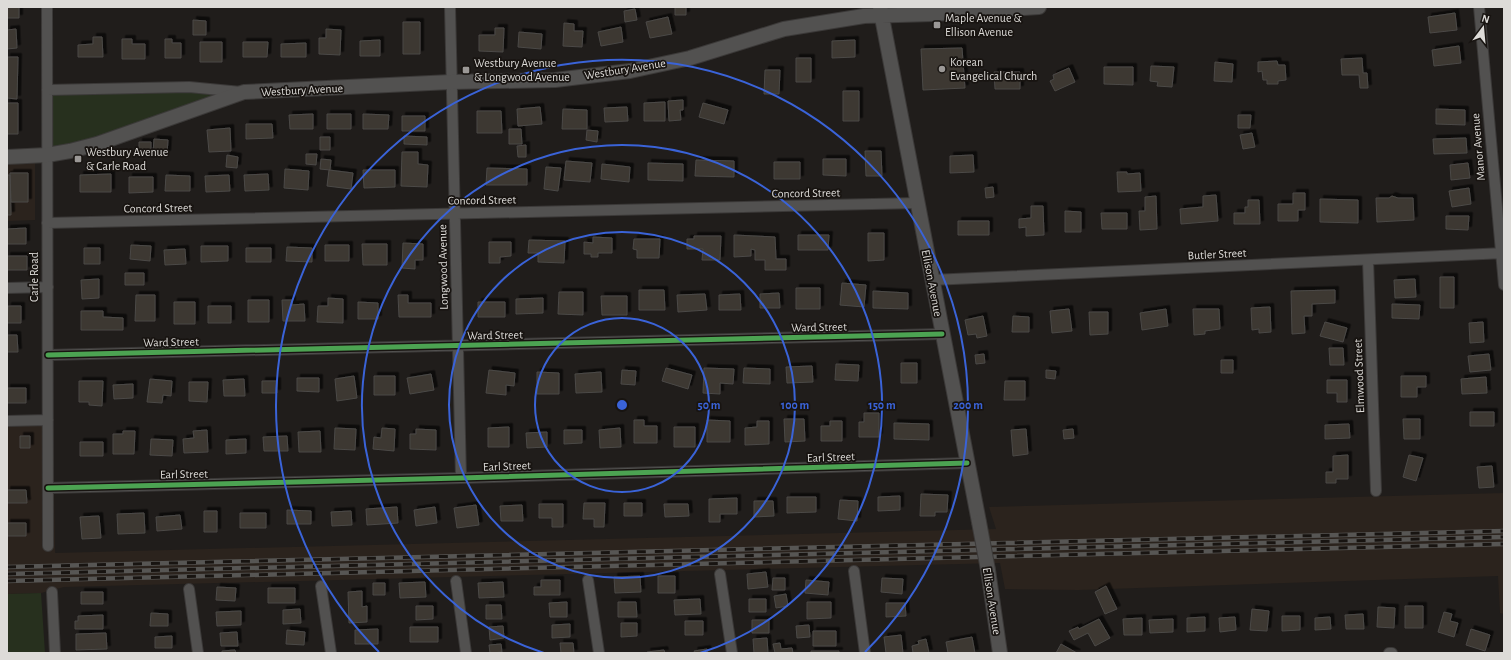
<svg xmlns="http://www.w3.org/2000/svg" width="1511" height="660" font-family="'Alegreya Sans',sans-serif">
<defs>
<filter id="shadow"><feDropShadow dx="3.5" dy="-3.5" stdDeviation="0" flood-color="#0009"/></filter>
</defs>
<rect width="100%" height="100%" fill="#201d1b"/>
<path fill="#2b231d" d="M35 163V220L7 221V164Z
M53 425 55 553 996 529 989 507 1504 493V614L1500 613 1498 576 1078 590 1005 589 1000 563 64 587 41 593 7 594V426Z"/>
<path fill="#27301e" d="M190 89 229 94 49 152 52 93Z
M41 593 45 653H7V594Z"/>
<path fill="#3c3831" stroke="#4b4947" filter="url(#shadow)" d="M7 7H19V18H7Z
M675 7H686V15H675Z
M635 9 637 20 625 22 624 11Z
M1455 13 1457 30 1430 33 1428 17Z
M668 17 672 34 650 38 646 22Z
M193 20 206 21V35H193Z
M403 22H420V54H403Z
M564 23 574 24V31H583L582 47 563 46Z
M621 27 623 42 601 46 598 32Z
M495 28H504L503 52 479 51V35H495Z
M16 29 17 48 7 49V30Z
M326 29 341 30 340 55 319 54V38H326Z
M519 32 542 34 541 49 518 47Z
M93 37H102L103 57H78V45L93 44Z
M122 39H132V44H145V59H122Z
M165 39H172V43H181V58H165Z
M380 40V56H360V41Z
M855 40V57L832 58V41Z
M200 42H222V62H200Z
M243 42H268L267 57H243Z
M306 43V57H281V44Z
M1459 46 1461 63 1434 66 1432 50Z
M962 48 965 88 923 90 921 49Z
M7 57H18L17 99 7 98Z
M796 58H811V82H796Z
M1362 58 1363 73H1367L1368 88H1360L1359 75H1342L1341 59Z
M1277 61 1278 65H1285L1286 80 1278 81V84H1267V80H1263L1262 71 1258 72V62Z
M1215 62 1233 64 1232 82 1214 81Z
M1151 66 1174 67 1172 87 1157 86 1158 82 1150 81Z
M1104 67H1133V85L1104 84Z
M1069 68 1075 82 1055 91 1050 81 1054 79 1053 75Z
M765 70H780L779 94H764Z
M994 72H1020V89H995Z
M843 91H859V121H843Z
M683 100V110H680L681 120 669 121 668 101Z
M665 102V121H644V103Z
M7 103H18V134H7Z
M703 103 728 110 724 124 699 117Z
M540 107 542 124 518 126 517 109Z
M627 107 628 121 605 122 604 108Z
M563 109 587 110V129H562Z
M1436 109 1465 110V125L1436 124Z
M477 111H501L502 133H477Z
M313 114V129H290L289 115Z
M327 114H351V129H327Z
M363 114 389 115 388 129H363Z
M1238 115H1251L1250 128H1238Z
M402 116H425V131H402Z
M246 124H272L273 138 246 139Z
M230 128 231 151 209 152 207 130Z
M509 129H521L522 144H509Z
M587 130 598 131 597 142 586 140Z
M1252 133 1255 147 1243 149 1240 135Z
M404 136 427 137V145L404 144Z
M320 137H330V150H320Z
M1466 138 1467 153 1434 154 1433 139Z
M154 139 168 140 167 154 153 153Z
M139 142H151V153H139Z
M526 145V157H518L517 146Z
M865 151H881L882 176H866Z
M402 152H418V164L428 165 427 187 401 186Z
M306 154H317L316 165 306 164Z
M227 155 238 157 237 168 226 167Z
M973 155 974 172 950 173V156Z
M321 159 331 160 330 170 320 169Z
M823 159H846V176L823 175Z
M696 160 734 161V177L695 176Z
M566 161 592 163 590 182 564 180Z
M774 162H800V179H774Z
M648 163 683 164V181L648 180Z
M1468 163 1470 178 1451 180 1450 165Z
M602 164 630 167 629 182 601 179Z
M546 167 561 168 558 191 544 189Z
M487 168 527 169V185H486Z
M285 169 309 171 308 190 284 188Z
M329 170 353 173 351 189 327 186Z
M363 170H395V187L364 188Z
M1117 172H1127V174L1140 173 1141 191 1118 192Z
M10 173H28V202H11Z
M111 174V192H80V175Z
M268 174 269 190 245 191 244 175Z
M7 175H10L11 215H7Z
M166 175 190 176V191H165Z
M229 175 230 191 206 192 205 176Z
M129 177H153V192L129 193Z
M993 187 994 197 986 198 985 188Z
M1469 188 1471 204 1452 207 1449 191Z
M1293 193H1305V210H1298V221H1278V204H1293Z
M1216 195 1218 221 1181 224 1180 209 1203 207V196Z
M1156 196 1157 229 1140 230 1139 211H1145V197Z
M1392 196 1398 198H1413L1414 220 1377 222 1376 198H1389Z
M1320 199 1358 200V223L1320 222Z
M1248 200H1259L1260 224H1234V213H1245V207H1248Z
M1031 206H1043L1044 235 1026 236V227L1019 228V219L1031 218Z
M1065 211 1081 212V232H1065Z
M1101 213H1127V229H1102Z
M1446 216H1469L1468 230 1446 229Z
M958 221H989V235H958Z
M26 228V244H7V229Z
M868 233H884V260L868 261Z
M734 235 775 237 776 259H786V270H765V260H755V250L751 249V256L734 257Z
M798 235H829L828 250H798Z
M694 236H721L720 260H702L703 249H687V239H694Z
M593 237 612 238V253H598V257H591V254H584V242L593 243Z
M634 239H660L659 258H637V250L633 249Z
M529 240 565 241 564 263 538 262V253H528Z
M489 242H511V256L500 257V263H489Z
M403 243 423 244V260H415V269L402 268Z
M362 244H387V265H363Z
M131 245 151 246 150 261 130 259Z
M325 245H349V261H325Z
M201 246H228V261L201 262Z
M287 247 312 248V262L286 261Z
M84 248H100V264H84Z
M246 248H271V262H246Z
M185 249 186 264 165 265 164 250Z
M7 256H27V270H7Z
M125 273H144V285H125Z
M1440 277H1454V308H1440Z
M99 279V298L82 299 81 280Z
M1415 279 1416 297 1395 298 1394 280Z
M842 283 866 285 864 307 840 305Z
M796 288H820V309H796Z
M639 290H664L665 310H639Z
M1335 290V303L1312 304V316H1304L1305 333 1292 334 1291 291Z
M873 291 908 293V309L873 308Z
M559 292H583V315L558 314Z
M779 293 780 308H760V294Z
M705 294 707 310 678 312 677 295Z
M740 294 741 310H719V295Z
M136 295H155V321H135Z
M398 295H408V303H431V317H399Z
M601 296H627V315H602Z
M328 298 343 299V323L317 322 318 306H328Z
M543 298V313L516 314V299Z
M248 300H269V322H248Z
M282 300H292V305L304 304 305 321H283Z
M174 302H195V324H174Z
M358 302 378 303V319H358Z
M478 302H505V317H478Z
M1392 304 1420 305 1419 319 1392 318Z
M8 306H21V323H7Z
M208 306H231V323H208Z
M1270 307 1271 332 1259 333V329L1252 330 1251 308Z
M1069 309 1072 331 1052 333 1050 311Z
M1166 309 1168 326 1142 330 1140 313Z
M1193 309H1219L1220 329 1205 331V334L1194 335Z
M81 311H103V317L123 318V330H81Z
M1089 312H1108V334L1090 335Z
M983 316 987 336 977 338 976 334 968 335 965 320Z
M1013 316 1029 317V332H1012Z
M1325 322 1347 328 1343 342 1320 336Z
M1483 322 1484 342 1470 343 1469 323Z
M7 335H17L18 352H7Z
M1329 348H1343L1344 365H1330Z
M984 354 985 363 976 364 975 355Z
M1489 354 1491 370 1470 372 1468 356Z
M1221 360H1233V373H1221Z
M901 363H917V383H901Z
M836 364 859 365 858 381 835 380Z
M812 366 813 382 787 383 786 367Z
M666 368 692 375 688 389 662 381Z
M704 368 734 369 733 384 720 383V394L703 393Z
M744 368 770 369V384L743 383Z
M489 370 515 373 514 386 506 385V395L486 393Z
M622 370 636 371 635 385 621 384Z
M1046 370 1056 371 1055 379 1046 378Z
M537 372 559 373V394H537Z
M601 372 602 392 576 393 575 374Z
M431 374 434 390 410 394 407 378Z
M354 376 357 398 337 401 335 379Z
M374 376H395V395H374Z
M1401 376H1426V387H1417V397H1401Z
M1486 377 1487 393 1462 394 1461 379Z
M297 378H319V392L297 391Z
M150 379 172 381 171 396 163 395 162 403 147 402Z
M244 379 245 396H224L223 380Z
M1327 380H1347V402H1337V393H1327Z
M79 381H103L102 406 89 405V402H79Z
M262 381H277V393H262Z
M1005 381H1025V400H1004Z
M189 382H208L207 402 189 401Z
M133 384V398L114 399 113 385Z
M7 388H26V403H7Z
M1470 412H1494V426H1470Z
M864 413H879V437H859V422H864Z
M784 419H804L805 441 785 442Z
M1403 419H1420V439H1404Z
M634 420H644V426H657V443H634Z
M707 420 730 421V442H707Z
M757 421H769V444L745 445V428L757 427Z
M830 421H842V441H821V426H830Z
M894 423 929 424V440L894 439Z
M1349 424 1350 438 1325 439V425Z
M509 427V447H488V428Z
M674 427H695V447H674Z
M335 428 356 429 355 450 334 449Z
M382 428 395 429 394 451 373 449 374 437 381 438Z
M620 428 621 447 600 448 599 430Z
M416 429 436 430V450L410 449V434H416Z
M1026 429 1028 454 1013 456 1011 430Z
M1073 429 1074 438 1064 439 1063 430Z
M207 430 208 452 184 453 183 439 194 438 193 431Z
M564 430H582V443L564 444Z
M123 431H135L134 454H113V434H123Z
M320 431 321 452H299L298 432Z
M547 432V447L527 448 526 433Z
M20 436H30V448H20Z
M287 436 288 451H264L263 437Z
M151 439 173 440 172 456 150 455Z
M246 439V453L226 454V440Z
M80 442H103V456H80Z
M1348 455V479H1336V483H1326V472H1333V456Z
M1409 455 1423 458 1416 481 1403 477Z
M1492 466 1494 487 1479 488 1477 467Z
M7 490H26L27 503H7Z
M921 494 948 495 947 512H935V516H920Z
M900 496V510L878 511V497Z
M787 497H816V512L787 513Z
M737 498V514H720V522H709V499Z
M840 500 858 501 857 521 838 519Z
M754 501H773L774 516 754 517Z
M584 503H605L604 527H594V519H583Z
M624 503H642V516H624Z
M539 504H563V527H552V518H539Z
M664 504H688L689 516 665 517Z
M476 505 479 525 457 528 454 508Z
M522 505 523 521H501L500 506Z
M397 507 398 523 367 525 366 509Z
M435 507 437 523 416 526 414 510Z
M287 510 311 511V524H287Z
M204 511H217V532H204Z
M351 511 352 525 332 526 331 512Z
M144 513 145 533 118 534 117 514Z
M240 513H266V528H240Z
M180 515 182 529 157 531 156 517Z
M99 516 101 538 82 539 80 517Z
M7 523H26V536H7Z
M766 572 768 587 748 589 747 574Z
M640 576 641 592 615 593 614 577Z
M658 576H675V593H658Z
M773 578H785V590H772Z
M882 578 903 579 902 594 881 592Z
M541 580H560V595H534V587H541Z
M806 580 829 582 828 595 805 593Z
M425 582 426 597 400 598 399 583Z
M503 582 504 597 479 598 478 583Z
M373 583H385V595H373Z
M1106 586 1117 609 1105 614 1095 592Z
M217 587 236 588 235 601 216 600Z
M268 588H295V603H268Z
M362 591V607L367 606V622L349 623 348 592Z
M81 592H103V604H81Z
M786 594 788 606 776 608 774 596Z
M700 599 701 614 675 615 674 600Z
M749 599H766V612H749Z
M567 602V617H550L549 603Z
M618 602H636L637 617H618Z
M807 602H831V618L807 619Z
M886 603H905L906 616 886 617Z
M486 605H501L502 619H486Z
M416 606H433V619L416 620Z
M1405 606H1423V628H1405Z
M1378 607 1395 608 1394 628 1377 627Z
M300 609 301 623 283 624V610Z
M1252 609 1269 611 1267 631 1250 630Z
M241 611V625L217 626 216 612Z
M1444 612 1452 614 1450 621 1458 623 1454 637 1438 632Z
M151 613 168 614V626H150Z
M1363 614 1364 629H1346L1345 615Z
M103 615V629H75V621H78V616Z
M1282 616H1300V630L1282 631Z
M1205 617V631L1187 632V618Z
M1235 617 1236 630 1220 632 1219 618Z
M1330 617 1331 629 1315 630V618Z
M1142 618V635H1124L1123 619Z
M1099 619 1110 638 1095 646 1088 633 1074 640 1069 631 1078 627 1079 629Z
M1173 619V632L1150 633 1149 620Z
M752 620H769V633H752Z
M685 621H703V635H685Z
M621 623H637V636L621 637Z
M570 624V637L552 638V625Z
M809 625 810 637 797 638 796 626Z
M503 626 504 638 490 640 489 627Z
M410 627H438V642H410Z
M378 629V644H355V630Z
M1471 629 1490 635 1485 651 1466 645Z
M287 630 305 632 304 645 286 644Z
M813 631H836V646H813Z
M237 632 238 646H221L220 633Z
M106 633 107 649 76 650V634Z
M901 635 903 653H886L884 637Z
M172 636V648H155V637Z
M972 637 975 653H948L946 642Z
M767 638 768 653H754L753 639Z
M926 639 929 653H913L912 646 919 644 918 641Z
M560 643H573L574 653H561Z
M780 643 781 649 792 648 793 653H775L773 644Z
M501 644 502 652 490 653 489 645Z
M1061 644 1077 653H1056Z
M707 649 708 653H695L694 651Z
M235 650 236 653H222V651Z
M664 650 665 653H647V652Z
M811 651H839V653H811Z"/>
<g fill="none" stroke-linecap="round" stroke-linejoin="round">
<defs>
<path id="street" d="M47 7 48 546
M450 7 461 478
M1479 7 1504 285
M47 90 189 87 241 92
M47 223 917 203
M1368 260 1376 491
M932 280 1504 253
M7 288 48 287
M48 355 942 334
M7 421 48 420
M48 488 461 478 967 463
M854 571 865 653
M720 574 732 653
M588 580 599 653
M456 581 466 653
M321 586 331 653
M189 589 198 653
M52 592 55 653
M1389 653H1392"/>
<path id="secondary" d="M880 7 979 522
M7 157 47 155 70 151 97 144 244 92 451 82 555 80 630 71 690 58 784 29 864 16 933 14 1039 7
M988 570 1000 653"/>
</defs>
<use href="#street" stroke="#3b3938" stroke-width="12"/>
<use href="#secondary" stroke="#3b3938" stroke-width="16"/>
<use href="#street" stroke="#525150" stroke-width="10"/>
<use href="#secondary" stroke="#525150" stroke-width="14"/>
<defs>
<path id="rail" d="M7 567 1504 531
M7 574 1504 537
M7 581 1504 544"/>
</defs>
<use href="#rail" stroke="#575654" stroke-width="4.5"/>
<use href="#rail" stroke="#181411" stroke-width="3" stroke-dasharray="9" stroke-linecap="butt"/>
<defs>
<path id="secondary-bridge" d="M979 522 988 570"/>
</defs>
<use href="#secondary-bridge" stroke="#3b3938" stroke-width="16" stroke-linecap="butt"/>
<use href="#secondary-bridge" stroke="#525150" stroke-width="14"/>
<defs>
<path id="cycleway" d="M48 355 942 334
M48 488 461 478 967 463"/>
</defs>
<use href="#cycleway" stroke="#181411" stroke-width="8"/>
<use href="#cycleway" stroke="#4ca352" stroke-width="5"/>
</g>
<g fill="none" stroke="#3a63d8" stroke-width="2">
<circle cx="622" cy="405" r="87"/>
<circle cx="622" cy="405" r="173"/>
<path d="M544 653A260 260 0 1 1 700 653"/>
<path d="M379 652A346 346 0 1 1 865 652"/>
</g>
<g fill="#9b9896" stroke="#181411" stroke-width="1.5">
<rect x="933" y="21" width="8" height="8" rx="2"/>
<circle cx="942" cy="69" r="4"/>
<rect x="462" y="66" width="8" height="8" rx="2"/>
<rect x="74" y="155" width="8" height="8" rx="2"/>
</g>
<g text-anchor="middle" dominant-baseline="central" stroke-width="3.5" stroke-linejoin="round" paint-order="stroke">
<g font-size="12" fill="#dddbd8" stroke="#181411" text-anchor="start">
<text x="945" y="18">Maple Avenue &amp;<tspan x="945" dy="14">Ellison Avenue</tspan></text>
<text x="950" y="62">Korean<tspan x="950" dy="14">Evangelical Church</tspan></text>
<text x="474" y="63">Westbury Avenue<tspan x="474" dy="14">&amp; Longwood Avenue</tspan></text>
<text x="86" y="152">Westbury Avenue<tspan x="86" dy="14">&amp; Carle Road</tspan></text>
</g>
<g font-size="12" fill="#dddbd8" stroke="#181411">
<text transform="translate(625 69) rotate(-9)">Westbury Avenue</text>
<text transform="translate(302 90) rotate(-3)">Westbury Avenue</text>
<text transform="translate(1478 147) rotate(-95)">Manor Avenue</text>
<text transform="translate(806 193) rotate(-1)">Concord Street</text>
<text transform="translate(482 200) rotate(-1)">Concord Street</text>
<text transform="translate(158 208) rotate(-1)">Concord Street</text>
<text transform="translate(1217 254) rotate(-3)">Butler Street</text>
<text transform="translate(443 267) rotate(-91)">Longwood Avenue</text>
<text transform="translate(34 277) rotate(-90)">Carle Road</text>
<text transform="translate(932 283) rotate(79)">Ellison Avenue</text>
<text transform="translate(819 327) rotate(-1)">Ward Street</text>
<text transform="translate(495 335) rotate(-1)">Ward Street</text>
<text transform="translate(171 342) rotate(-1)">Ward Street</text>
<text transform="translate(1359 376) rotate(-92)">Elmwood Street</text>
<text transform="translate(831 457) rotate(-2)">Earl Street</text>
<text transform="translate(507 466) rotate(-2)">Earl Street</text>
<text transform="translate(184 474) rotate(-1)">Earl Street</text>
<text transform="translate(992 601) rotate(81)">Ellison Avenue</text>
</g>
</g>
<circle cx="622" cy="405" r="6" fill="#3a63d8" stroke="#181411" stroke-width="2"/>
<g font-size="12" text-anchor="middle" font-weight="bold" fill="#3a63d8" stroke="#181411" stroke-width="3.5" stroke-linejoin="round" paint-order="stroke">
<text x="709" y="409">50 m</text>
<text x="795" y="409">100 m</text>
<text x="882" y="409">150 m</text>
<text x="968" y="409">200 m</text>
</g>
<rect width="1511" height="660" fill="none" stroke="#dddbd8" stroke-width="16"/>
<g transform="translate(1483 28) rotate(16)" stroke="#181411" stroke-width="3" paint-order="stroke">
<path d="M0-3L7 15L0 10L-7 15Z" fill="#dddbd8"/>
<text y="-6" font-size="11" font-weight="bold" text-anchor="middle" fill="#dddbd8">N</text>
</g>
</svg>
